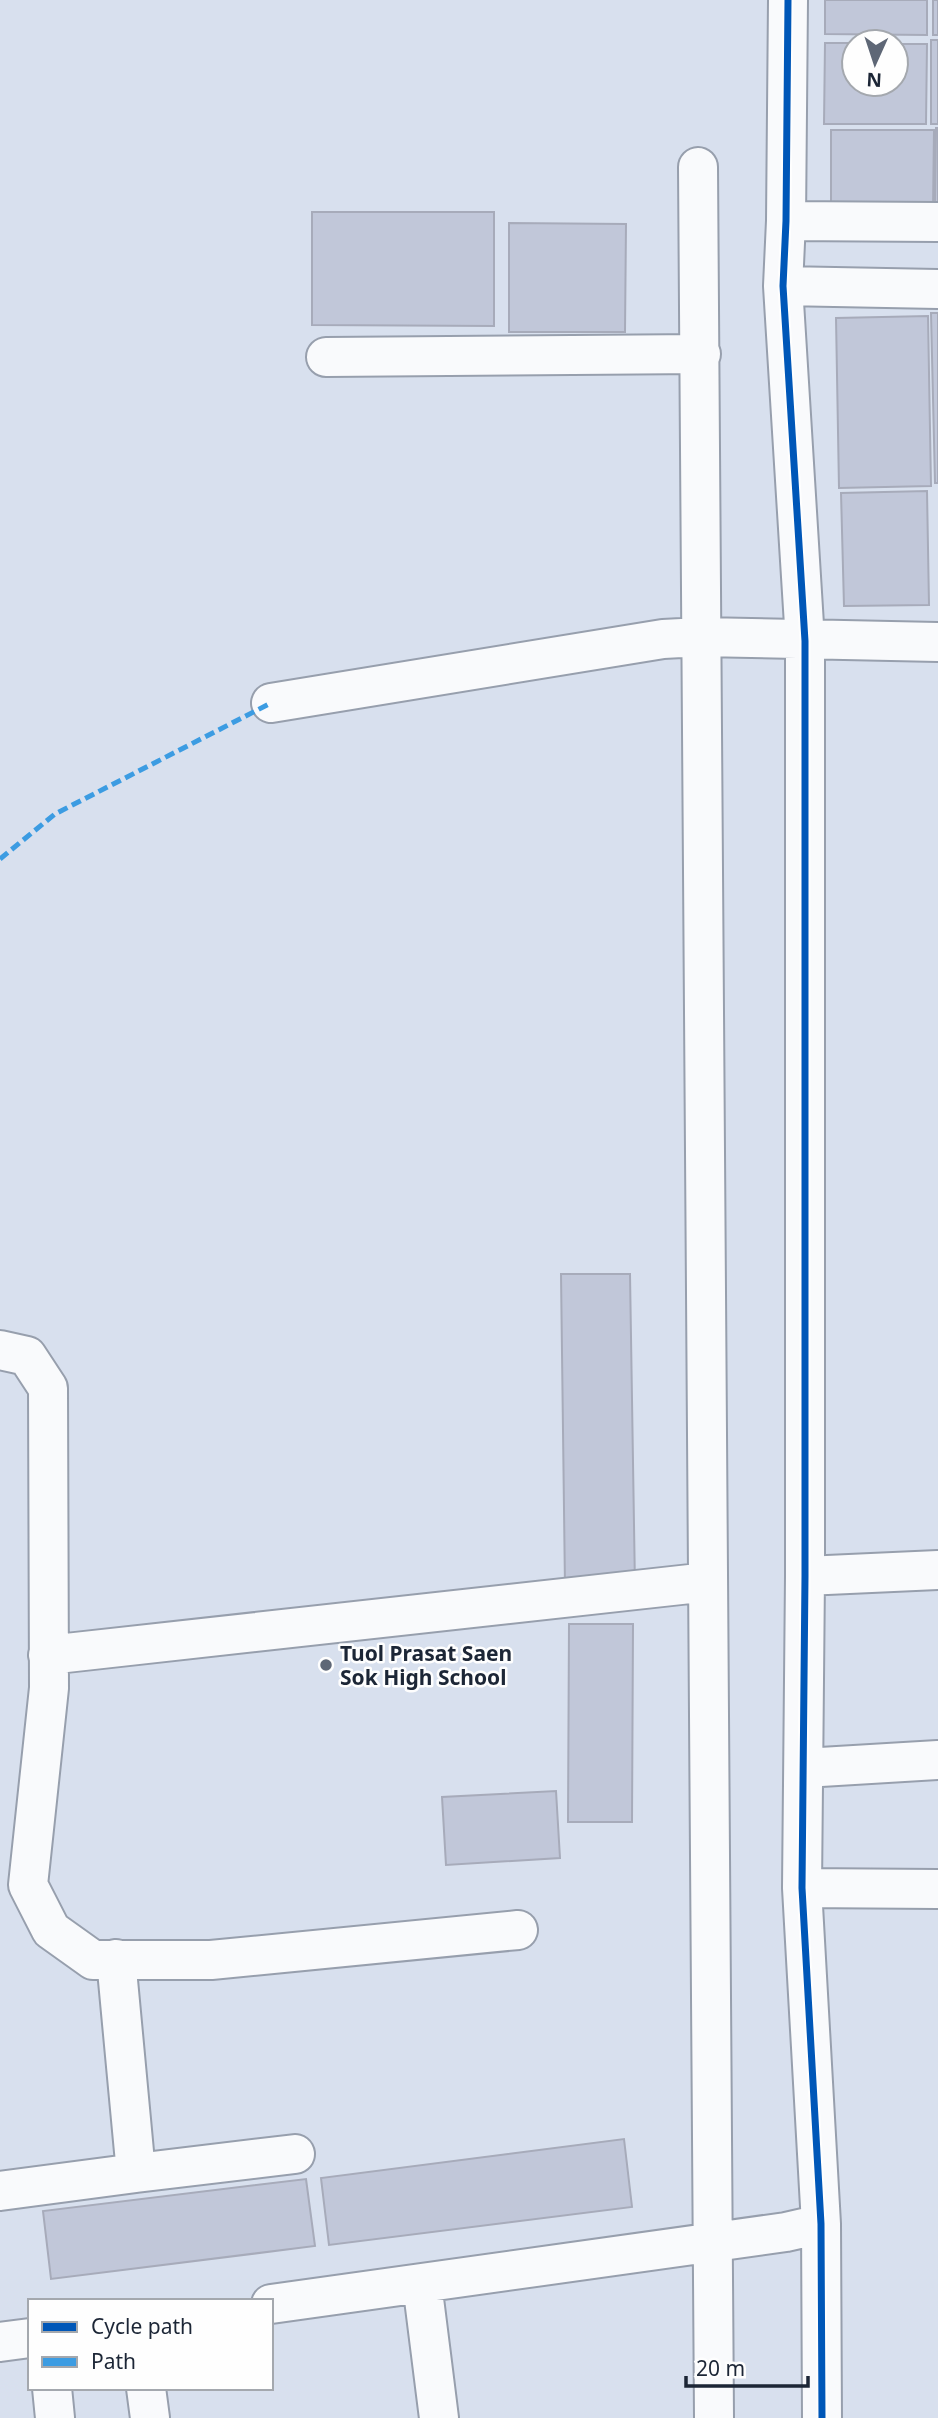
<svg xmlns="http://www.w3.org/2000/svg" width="938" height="2418" font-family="'Noto Sans',sans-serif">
<rect width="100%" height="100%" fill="#d8e0ee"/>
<path fill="#c1c7d9" stroke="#a7abba" stroke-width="2" d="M825 0H927V35L825 34Z
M933 0H938V35H933Z
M931 40H938V124H931Z
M825 43H854V84H896V44H927L926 124H824Z
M936 128H938V212H935Z
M831 130H934L933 211 831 210Z
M312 212H494V326L312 325Z
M509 223 626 224 625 332H509Z
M931 313H938V483H935Z
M928 316 931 486 839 488 836 318Z
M927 491 929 605 844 606 841 493Z
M561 1274H630L635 1587H565Z
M569 1624H633L632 1822H568Z
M556 1791 560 1858 446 1865 442 1797Z
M624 2139 632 2207 329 2245 321 2178Z
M306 2179 315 2246 51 2279 43 2211Z"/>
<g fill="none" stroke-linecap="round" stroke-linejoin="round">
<defs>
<path id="minor" d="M788 0 786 221 783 286 805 641V1576L802 1888 821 2224 822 2418
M698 167 714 2418
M786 221 938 222
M783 286 938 289
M326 357 701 354
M271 703 663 639 701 637 938 642
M0 1350 27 1356 48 1388 49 1688 28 1885 51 1930 93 1960H211L518 1930
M805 1576 938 1570
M48 1655 708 1582
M804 1768 938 1760
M802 1888 938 1889
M116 1959 136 2173 295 2154
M0 2191 136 2173
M422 2283 439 2418
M271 2304 786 2232 821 2224
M0 2342 30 2338
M52 2388 55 2418
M146 2388 150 2418"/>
</defs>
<use href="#minor" stroke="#979fad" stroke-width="42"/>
<use href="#minor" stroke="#f9fafc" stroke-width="38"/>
<path stroke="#3c9ce2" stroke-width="5" stroke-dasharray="10 5" stroke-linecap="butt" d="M0 859 55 814 271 703"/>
<defs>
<path id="cycleway" d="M788 0 786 221 783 286 805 641V1576L802 1888 821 2224 822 2418"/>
</defs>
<use href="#cycleway" stroke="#fefefe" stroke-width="11"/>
<use href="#cycleway" stroke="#0057b8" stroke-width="7"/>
</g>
<circle fill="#5e6776" stroke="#fefefe" stroke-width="2.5" cx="326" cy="1665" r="7"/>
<g text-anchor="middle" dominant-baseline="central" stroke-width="5" stroke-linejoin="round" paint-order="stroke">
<g font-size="21" font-weight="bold" fill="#1c2636" stroke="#fefefe" text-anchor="start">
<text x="340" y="1653">Tuol Prasat Saen<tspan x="340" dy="24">Sok High School</tspan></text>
</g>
</g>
<rect x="28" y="2299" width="245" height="91" fill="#fefefe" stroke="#a4a8ae" stroke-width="2"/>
<rect x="42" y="2322" width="35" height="10" fill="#0057b8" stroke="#a4a8ae" stroke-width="2"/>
<text x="91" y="2334" font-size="21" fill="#1c2636">Cycle path</text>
<rect x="42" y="2357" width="35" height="10" fill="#3c9ce2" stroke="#a4a8ae" stroke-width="2"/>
<text x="91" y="2369" font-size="21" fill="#1c2636">Path</text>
<g transform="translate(875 63) rotate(183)"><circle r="33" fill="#fefefe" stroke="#a4a8ae" stroke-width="2"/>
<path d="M0-5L12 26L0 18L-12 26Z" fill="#5e6776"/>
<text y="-10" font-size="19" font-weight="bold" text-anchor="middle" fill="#1c2636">N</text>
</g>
<path d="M686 2376v10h122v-10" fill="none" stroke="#1c2636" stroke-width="3.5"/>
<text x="696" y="2376" font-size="21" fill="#1c2636" stroke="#fefefe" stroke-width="5" paint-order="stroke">20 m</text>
</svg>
